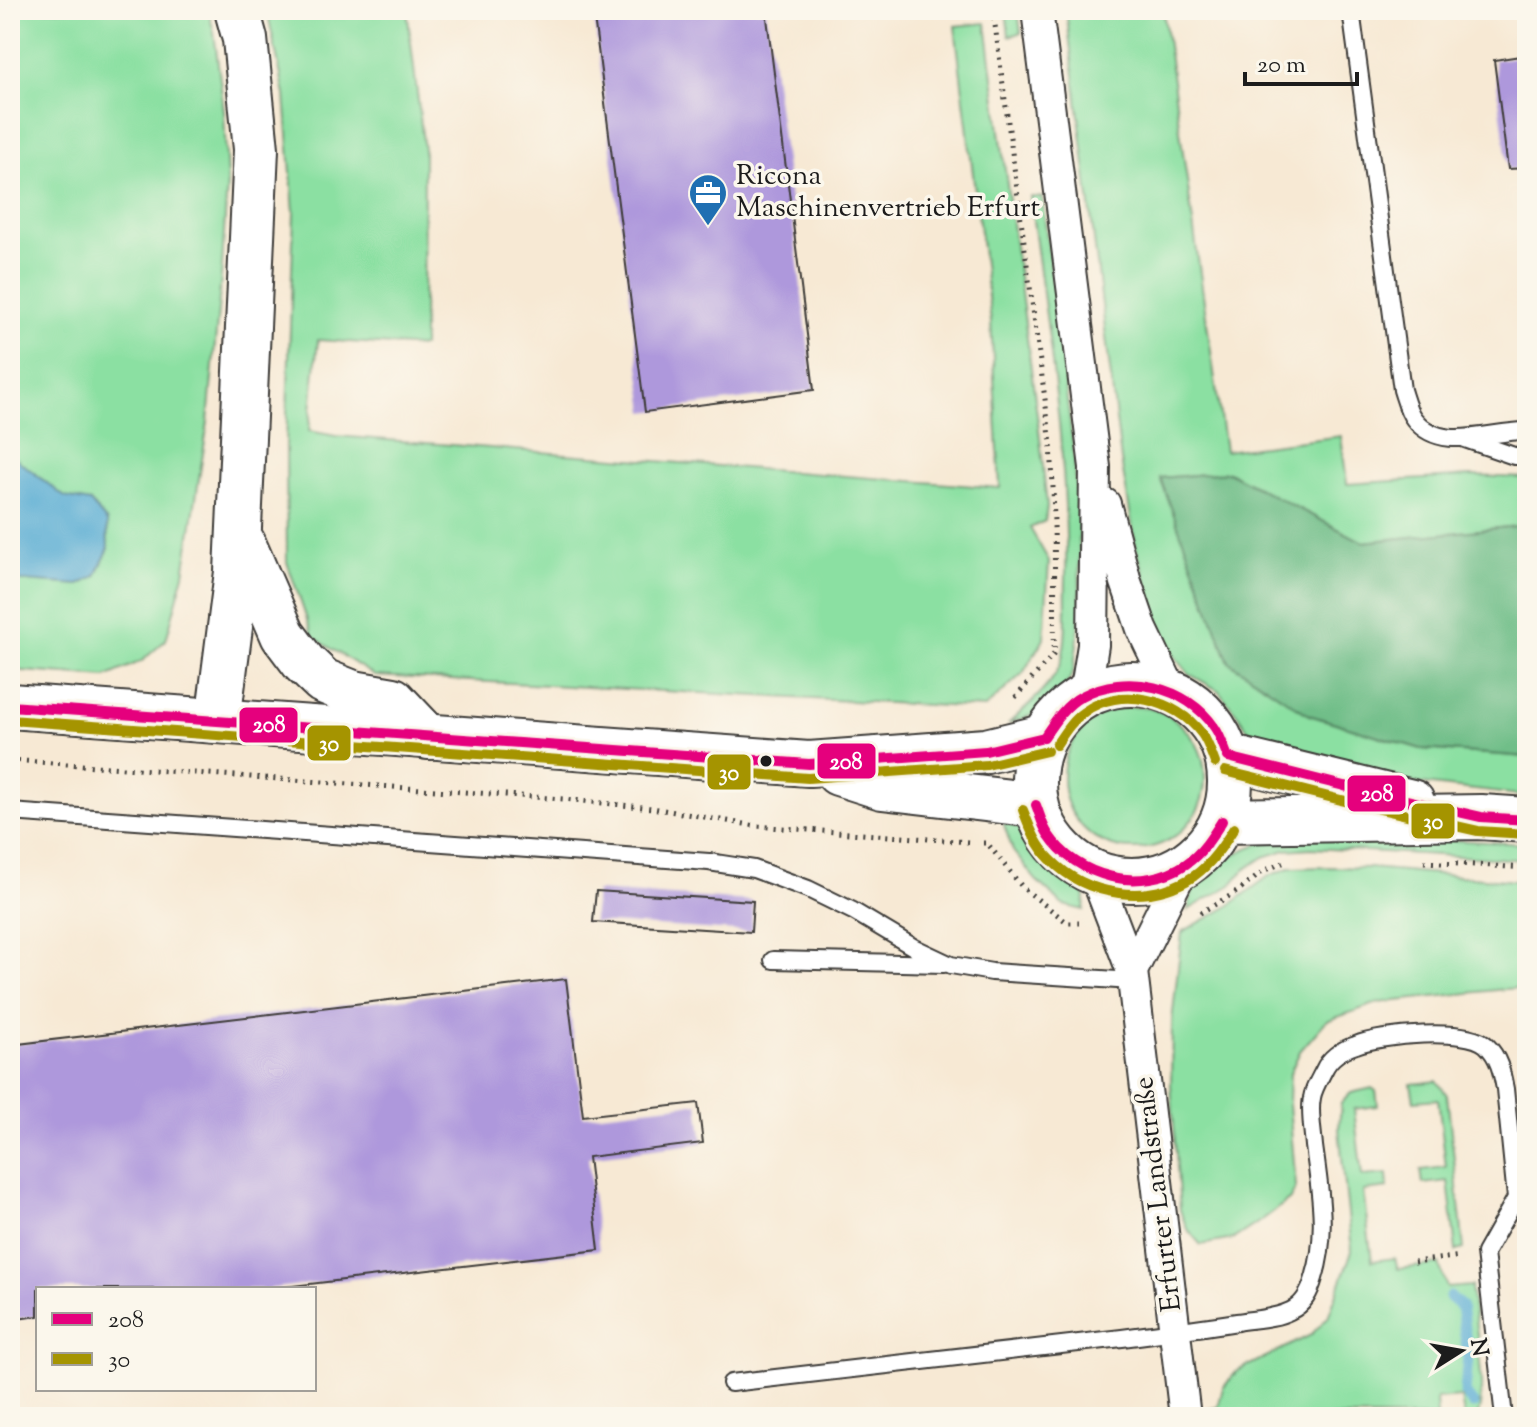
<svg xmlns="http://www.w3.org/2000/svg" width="1537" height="1427" font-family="'Sorts Mill Goudy',serif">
<rect width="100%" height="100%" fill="#fbf7ec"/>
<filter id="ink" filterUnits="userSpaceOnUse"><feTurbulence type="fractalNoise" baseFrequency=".0125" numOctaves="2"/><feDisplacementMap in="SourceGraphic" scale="16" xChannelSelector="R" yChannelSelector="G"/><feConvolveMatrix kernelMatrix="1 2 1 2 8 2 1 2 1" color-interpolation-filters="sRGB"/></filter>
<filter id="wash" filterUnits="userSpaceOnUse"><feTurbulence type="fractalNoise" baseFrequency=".006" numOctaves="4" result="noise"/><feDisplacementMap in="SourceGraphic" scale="32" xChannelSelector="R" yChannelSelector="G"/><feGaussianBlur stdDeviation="1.8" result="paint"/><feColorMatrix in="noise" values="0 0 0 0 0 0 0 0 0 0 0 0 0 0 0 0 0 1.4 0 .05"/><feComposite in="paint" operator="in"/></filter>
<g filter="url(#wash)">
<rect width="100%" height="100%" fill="#f7e9d4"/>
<path fill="#8be0a2" stroke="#547e5f" stroke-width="2" fill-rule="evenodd" d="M10 10H208L214 32 224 111 227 183 222 266 208 422 184 574 166 640 142 661 106 677 10 670ZM90 502 107 522 108 550 96 576 79 585 49 582Z
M267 10H407L424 150 423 347 318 340 309 431 336 436 1000 488 991 322 955 26 986 23 1040 438 1047 506 1045 521 1030 528 1049 561 1044 638 1023 673 985 708 375 676 313 637 287 562 286 445 294 213 285 95Z
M1006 10H1018L1021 33 1009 36Z
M1066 10H1163L1225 451 1341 436 1347 484 1470 476 1527 478V525L1363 542 1228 472 1161 478 1229 662 1310 715 1421 749 1527 757V796L1361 777 1282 750 1251 734 1238 715 1218 690 1189 674 1171 652 1158 619 1136 547 1121 460Z
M1030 197H1042L1074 455 1079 531 1080 602 1078 637 1073 673 1060 696 1035 714 1008 724C1026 707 1056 683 1062 659 1068 634 1065 605 1066 579 1069 452 1046 323 1030 197Z
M1063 778a71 71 0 1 1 142 0a71 71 0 1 1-142 0Z
M1003 822 1036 835 1059 863 1076 877 1085 897 1084 910 1063 905 1036 880 1013 851Z
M1351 835 1527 844V860L1311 848 1286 850 1264 857 1243 871 1231 885 1188 910C1190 902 1191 892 1195 886 1211 863 1249 844 1276 840 1300 835 1327 836 1351 835Z
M1327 867 1370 868 1527 882V991L1519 988 1505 989 1378 1003 1326 1021 1300 1051 1290 1073 1289 1104 1296 1187 1290 1199 1262 1220 1233 1239 1201 1245 1187 1229 1180 1210 1171 1085 1172 1021 1182 932 1226 908 1269 876 1289 868Z
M1437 1081 1447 1095 1464 1249 1456 1251 1448 1181 1423 1184 1421 1170 1446 1167 1438 1099 1414 1101 1411 1084Z
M1372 1088 1376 1091 1378 1106 1354 1109 1362 1176 1387 1174 1388 1188 1363 1191 1372 1261 1395 1258 1398 1269 1439 1264 1447 1288 1471 1286C1474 1316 1488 1393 1477 1417H1464L1461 1397 1436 1399 1437 1417H1207L1206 1410 1218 1407 1223 1388 1237 1371 1311 1335 1328 1317 1352 1251 1339 1129 1341 1103 1351 1093Z"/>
<path fill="#70be88" stroke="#466d52" stroke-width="2" d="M1228 472 1363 542 1527 525V757L1421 749 1309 715 1229 662 1160 478Z"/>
<path fill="#56acd3" stroke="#396478" stroke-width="2" d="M10 454 65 497 90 502 107 522 108 550 96 576 79 585 10 580Z"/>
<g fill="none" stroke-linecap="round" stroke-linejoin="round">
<path stroke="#56acd3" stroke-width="11" d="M1450 1297 1461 1306 1468 1356 1465 1393 1473 1404"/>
</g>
<g id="blocks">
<path fill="#ae98dc" d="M593 10H766L814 390 645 412Z
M1527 55V168L1508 169 1494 60Z
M596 891 753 901 751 932 593 922Z
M566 979 583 1116 698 1103 703 1143 588 1157 599 1250 267 1289H38V1316L10 1320V1045Z"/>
</g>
</g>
<g filter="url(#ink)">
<use href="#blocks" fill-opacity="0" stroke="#3d3b38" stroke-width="2"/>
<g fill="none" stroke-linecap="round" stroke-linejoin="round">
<defs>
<path id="service" d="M1351 10 1402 390C1405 399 1408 412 1414 419 1441 454 1491 430 1527 431
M1465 439 1514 456H1527
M10 812 709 862 754 869 808 889 853 911 915 948 951 965 992 972 1133 981
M773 960 944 964
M731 1383C861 1368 992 1353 1122 1338 1161 1333 1199 1328 1237 1322 1254 1319 1274 1319 1290 1311 1304 1305 1310 1292 1314 1278 1328 1234 1320 1191 1314 1146 1313 1133 1309 1111 1312 1098 1313 1089 1320 1078 1324 1070 1330 1057 1343 1049 1356 1045 1380 1035 1467 1027 1486 1045 1499 1057 1502 1073 1505 1089L1516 1198 1485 1253 1504 1417"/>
<path id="minor" d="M1037 10 1095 467 1093 645 1085 695
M1105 504 1126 582 1142 629 1172 692
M1095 874 1132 971 1185 1417
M1132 971 1184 866"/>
<path id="secondary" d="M1034 782a98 98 0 1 1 196 0a98 98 0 1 1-196 0Z
M10 706 809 764 986 751 1044 737
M1228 757 1412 802
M838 773 882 787 1036 805
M1222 821 1481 817 1527 820"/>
<path id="motorway" d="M243 543 283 635 304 663 323 681 353 693 393 700 428 737
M218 721 237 572 256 149 245 39 237 10"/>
</defs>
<use href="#service" stroke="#3d3b38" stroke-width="20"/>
<use href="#minor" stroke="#3d3b38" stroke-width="34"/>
<use href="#secondary" stroke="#3d3b38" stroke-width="48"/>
<use href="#motorway" stroke="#3d3b38" stroke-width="48"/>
<path stroke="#3d3b38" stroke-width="5" stroke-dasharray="2 6" stroke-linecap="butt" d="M993 10 1051 444C1055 514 1055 584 1054 654L1012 701
M10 760 563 799 652 808 756 826 969 842
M983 843H987L1023 888 1068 923H1079
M1424 862 1527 868
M1200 913 1240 890 1265 870 1283 863
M1414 1262 1461 1256"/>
<use href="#service" stroke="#fff" stroke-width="16"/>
<use href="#minor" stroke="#fff" stroke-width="30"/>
<use href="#secondary" stroke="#fff" stroke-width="44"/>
<use href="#motorway" stroke="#fff" stroke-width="44"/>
<defs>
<path id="bus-1" d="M10 706 809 764 986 751 1044 737
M1044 737C1054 722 1065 705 1082 696 1126 672 1187 686 1215 728 1221 737 1224 748 1228 757
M1228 757 1344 786 1481 817 1527 820
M1036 805C1040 815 1042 825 1048 834 1077 878 1141 894 1186 864 1202 853 1212 837 1222 821"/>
<path id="bus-2" d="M10 720 808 778 987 765 1047 751
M1056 745C1064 733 1072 720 1084 712 1120 685 1176 699 1202 734 1208 742 1211 753 1215 763
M1225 771 1341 800 1478 831 1526 834
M1023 810C1030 828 1036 845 1050 859 1087 897 1149 906 1194 876 1211 864 1223 846 1234 828"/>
</defs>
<use href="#bus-1" stroke="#fbf7ec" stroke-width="16"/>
<use href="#bus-2" stroke="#fbf7ec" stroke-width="16"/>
<use href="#bus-1" stroke="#e5007d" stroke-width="10"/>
<use href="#bus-2" stroke="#a59400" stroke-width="10"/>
</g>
</g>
<defs>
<symbol id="office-pin" viewBox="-11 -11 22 30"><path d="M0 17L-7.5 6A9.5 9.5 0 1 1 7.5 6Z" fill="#1f6fb2" stroke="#fbf7ec"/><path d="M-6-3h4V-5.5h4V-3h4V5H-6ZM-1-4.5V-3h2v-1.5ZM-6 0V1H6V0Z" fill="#fff"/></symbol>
</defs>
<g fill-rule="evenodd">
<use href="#office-pin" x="686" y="171" width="44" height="60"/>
</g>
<circle fill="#1c1c1c" stroke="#fbf7ec" stroke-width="3" cx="766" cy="761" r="7"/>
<g text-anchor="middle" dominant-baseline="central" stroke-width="7" stroke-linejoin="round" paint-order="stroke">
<g font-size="28" fill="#1c1c1c" stroke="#fbf7ec" text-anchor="start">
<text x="736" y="177">Ricona<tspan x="736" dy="32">Maschinenvertrieb Erfurt</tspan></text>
</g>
<g font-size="28" fill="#1c1c1c" stroke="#fbf7ec">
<text transform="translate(1159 1194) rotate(-97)">Erfurter Landstraße</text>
</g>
</g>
<g stroke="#fbf7ec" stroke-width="3">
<rect x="238" y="706" width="61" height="38" rx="8" fill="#e5007d"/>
<rect x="306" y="724" width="46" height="38" rx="8" fill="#a59400"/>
<rect x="816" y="742" width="61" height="38" rx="8" fill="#e5007d"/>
<rect x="706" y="753" width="46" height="38" rx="8" fill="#a59400"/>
<rect x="1346" y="774" width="61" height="39" rx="8" fill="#e5007d"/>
<rect x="1410" y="802" width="46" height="38" rx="8" fill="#a59400"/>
</g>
<g font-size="22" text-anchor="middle" font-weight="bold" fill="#fff">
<text x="269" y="732">208</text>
<text x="329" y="751">30</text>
<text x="846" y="769">208</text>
<text x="729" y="780">30</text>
<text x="1377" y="801">208</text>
<text x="1433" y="829">30</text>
</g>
<rect width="1537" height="1427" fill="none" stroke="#fbf7ec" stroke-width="40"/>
<rect x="36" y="1287" width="280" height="104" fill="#fbf7ec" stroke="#a29f99" stroke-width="2"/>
<rect x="52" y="1313" width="40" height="12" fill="#e5007d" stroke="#a29f99" stroke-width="2"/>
<text x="108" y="1327" font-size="24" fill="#1c1c1c">208</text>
<rect x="52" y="1353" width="40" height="12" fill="#a59400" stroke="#a29f99" stroke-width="2"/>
<text x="108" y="1367" font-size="24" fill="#1c1c1c">30</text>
<g transform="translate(1461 1351) rotate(79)" stroke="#fbf7ec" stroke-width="6" paint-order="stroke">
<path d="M0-6L14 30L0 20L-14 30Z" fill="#1c1c1c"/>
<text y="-12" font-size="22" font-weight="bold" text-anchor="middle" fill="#1c1c1c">N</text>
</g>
<path d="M1245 72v12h112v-12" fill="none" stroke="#1c1c1c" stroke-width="4"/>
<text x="1257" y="72" font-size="24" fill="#1c1c1c" stroke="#fbf7ec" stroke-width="6" paint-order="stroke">20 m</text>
</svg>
